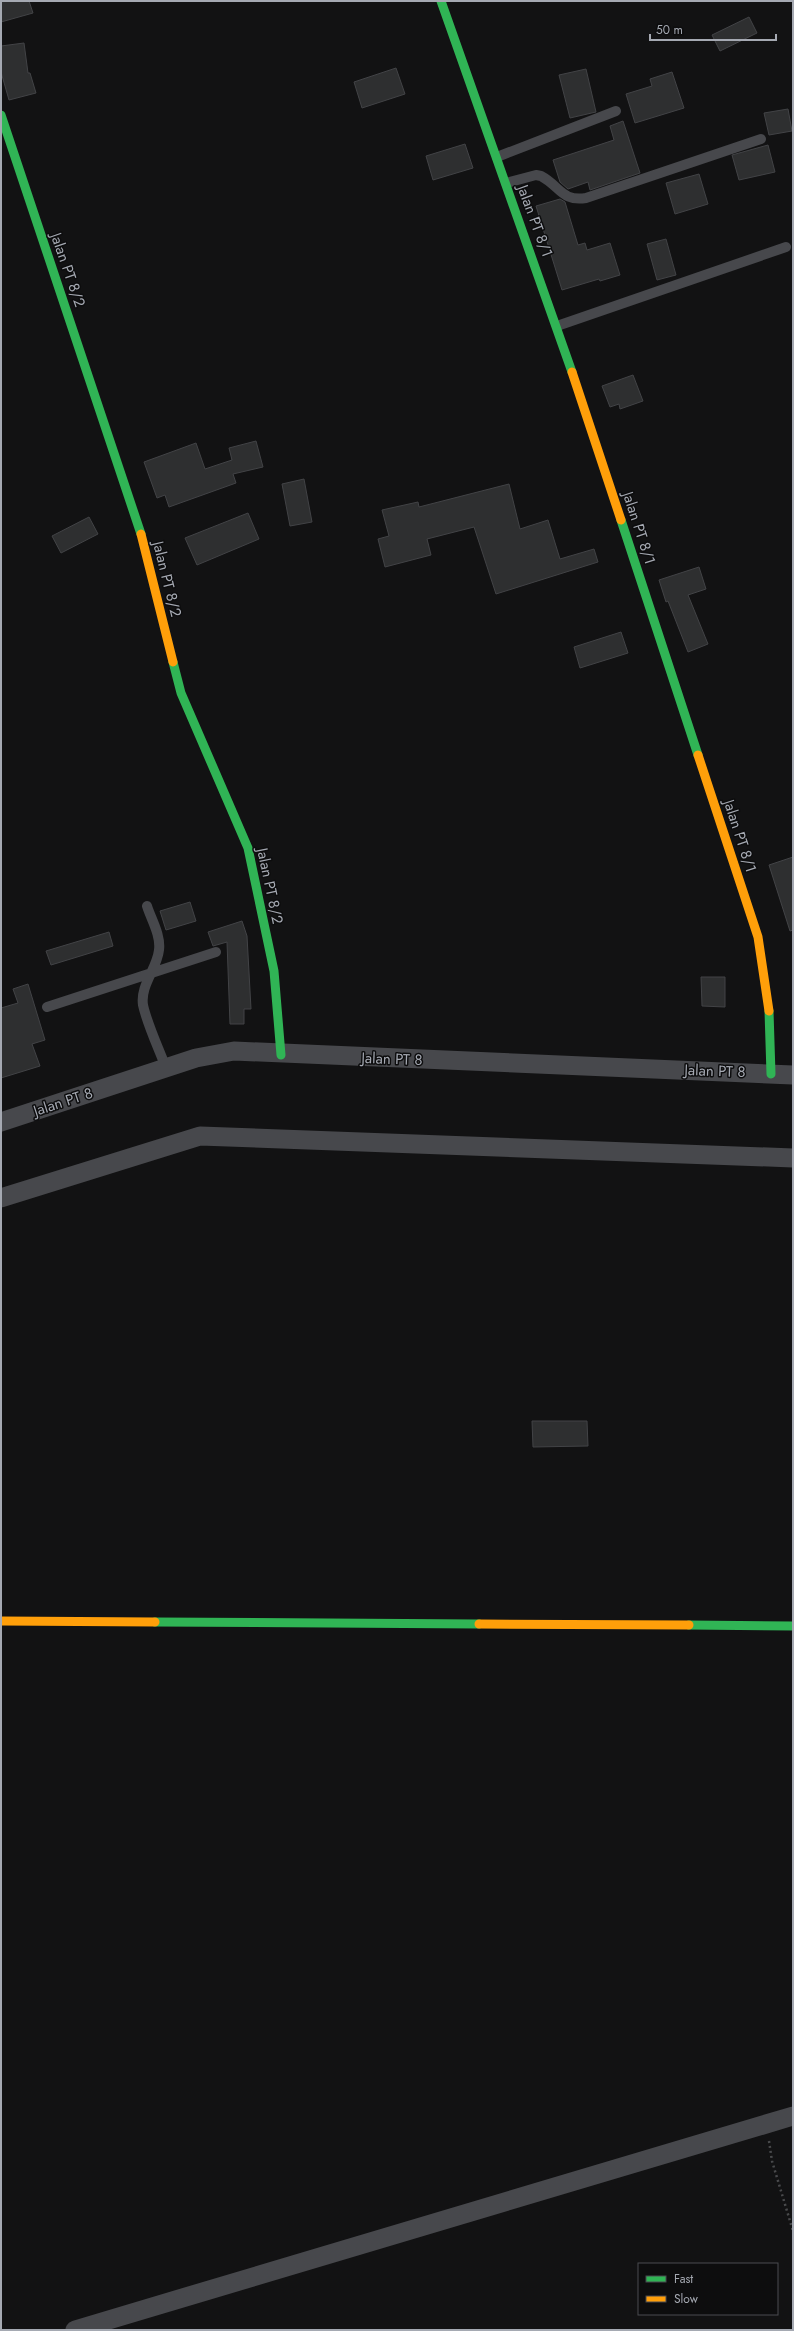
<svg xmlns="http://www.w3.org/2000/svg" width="794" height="2331" font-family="Jost,sans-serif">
<rect width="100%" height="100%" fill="#121213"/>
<path fill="#2e2f30" stroke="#424346" d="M1 1H29L33 13 1 22Z
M749 17 757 33 720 51 712 35Z
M24 43 28 73H30L36 93 9 100 1 72V46Z
M396 68 405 94 362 108 354 82Z
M586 69 596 112 570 118 559 75Z
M672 72 684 108 635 123 626 94 652 86 650 79Z
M788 109 792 131 769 135 764 113Z
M623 121 640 173 590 190 588 182 568 189 560 182 553 160 614 140 610 126Z
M465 144 473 168 433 180 426 156Z
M768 145 775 172 739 180 732 155Z
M699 174 708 204 675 214 666 183Z
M560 199 565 202 578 245 585 243 587 250 610 243 620 275 600 281 599 279 562 290 536 206Z
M666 239 676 275 657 280 647 244Z
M633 375 643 401 620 409 619 404 610 407 602 386Z
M256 441 263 467 233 474 236 483 169 507 165 495 157 498 144 462 196 443 205 469 232 460 229 448Z
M304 479 312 522 290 526 282 484Z
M509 484 520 529 548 520 560 559 594 549 598 562 496 594 474 527 427 539 431 555 385 567 378 539 389 536 382 510 418 502 419 507Z
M248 513 259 539 197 565 185 538Z
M89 517 98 534 61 553 52 536Z
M699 567 706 589 688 595 708 644 688 652 668 601 666 602 659 580Z
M621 632 628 653 580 668 574 647Z
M793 857V930L790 931 769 865Z
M190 902 196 921 166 930 160 911Z
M242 921 247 936 251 1009H244V1024H230L227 942 213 946 208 932Z
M109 932 113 946 51 965 46 951Z
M701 977H725V1007L702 1006Z
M28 984 45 1040 32 1044 40 1066 1 1078V1008L18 1003 13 989Z
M532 1421H587L588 1446 533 1447Z"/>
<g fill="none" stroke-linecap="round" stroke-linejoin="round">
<path stroke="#494a4c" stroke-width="2.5" stroke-dasharray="2 3" stroke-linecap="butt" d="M769 2141 772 2161 793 2231"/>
<path stroke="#47484c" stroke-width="10" d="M497 157 616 111
M506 183 536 175 541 176C560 186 562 202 586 198L761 139
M557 326 786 247
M147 906C151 919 161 935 159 950 157 969 140 985 143 1005 147 1024 159 1049 166 1068
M47 1007 216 952"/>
<path stroke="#47484c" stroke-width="19" d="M1 1122 196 1058 234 1051 793 1075
M1 1198 200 1136 793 1158
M75 2330 793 2116"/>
<path stroke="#30b455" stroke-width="9" d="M441 1 572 372
M1 115 141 534
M621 520 698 755
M173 662 181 693 248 848 274 971 281 1055
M769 1011 771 1074
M155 1622 479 1624
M689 1625 793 1626"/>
<path stroke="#ff9f0a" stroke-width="9" d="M572 372 621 520
M141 534 173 662
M698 755 758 937 769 1011
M1 1621 155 1622
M479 1624 689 1625"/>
</g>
<g text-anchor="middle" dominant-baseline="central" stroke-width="3" stroke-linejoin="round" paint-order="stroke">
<g font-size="15" fill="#a5a9b2" stroke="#0d0d0e">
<text transform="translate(535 221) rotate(70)">Jalan PT 8/1</text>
<text transform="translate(68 270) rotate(71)">Jalan PT 8/2</text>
<text transform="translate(639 528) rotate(72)">Jalan PT 8/1</text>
<text transform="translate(167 579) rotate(76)">Jalan PT 8/2</text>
<text transform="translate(740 836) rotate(72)">Jalan PT 8/1</text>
<text transform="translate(270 886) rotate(78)">Jalan PT 8/2</text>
<text transform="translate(392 1059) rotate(2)">Jalan PT 8</text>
<text transform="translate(715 1071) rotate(2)">Jalan PT 8</text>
<text transform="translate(63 1102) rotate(-18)">Jalan PT 8</text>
</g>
</g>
<rect width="794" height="2331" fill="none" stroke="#a5a9b2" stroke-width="4"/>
<rect x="638" y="2263" width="140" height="52" fill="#0d0d0e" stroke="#4a4b50"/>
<rect x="646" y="2276" width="20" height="6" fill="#30b455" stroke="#4a4b50"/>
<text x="674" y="2283" font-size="12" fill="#a5a9b2">Fast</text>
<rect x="646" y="2296" width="20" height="6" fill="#ff9f0a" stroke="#4a4b50"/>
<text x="674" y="2303" font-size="12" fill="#a5a9b2">Slow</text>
<path d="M650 34v6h126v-6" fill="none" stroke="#a5a9b2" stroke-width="2"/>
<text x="656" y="34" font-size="12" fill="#a5a9b2" stroke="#0d0d0e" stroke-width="3" paint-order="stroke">50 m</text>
</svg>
